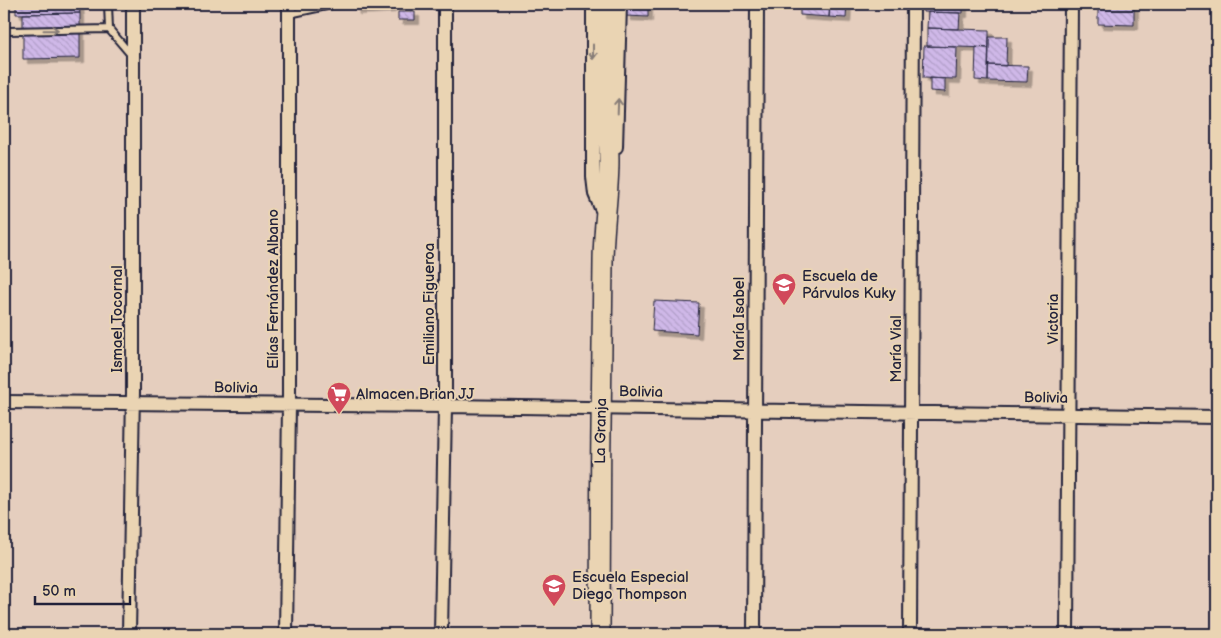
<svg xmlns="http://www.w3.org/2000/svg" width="1221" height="638" font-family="'Balsamiq Sans',sans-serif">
<defs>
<pattern id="building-back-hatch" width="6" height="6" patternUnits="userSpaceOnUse" patternTransform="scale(1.25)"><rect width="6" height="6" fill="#cfb8e8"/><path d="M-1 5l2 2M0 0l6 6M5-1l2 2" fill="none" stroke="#b19ec8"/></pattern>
<filter id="shadow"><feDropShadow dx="4.5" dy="4.5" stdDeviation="0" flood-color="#0004"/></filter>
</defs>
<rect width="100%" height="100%" fill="#e5cebe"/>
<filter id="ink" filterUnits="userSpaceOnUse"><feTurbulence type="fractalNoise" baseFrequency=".02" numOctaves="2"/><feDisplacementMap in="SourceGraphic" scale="10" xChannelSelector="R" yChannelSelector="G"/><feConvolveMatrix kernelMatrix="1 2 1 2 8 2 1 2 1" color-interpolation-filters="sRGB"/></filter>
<g filter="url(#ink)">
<path fill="url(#building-back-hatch)" stroke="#22223b" filter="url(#shadow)" d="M40 4H79L80 13 16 14V6H41Z
M354 4H391V8L355 10Z
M626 4H648V17L626 16Z
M800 4H830L829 17 800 15Z
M830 4H847L846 18 829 17Z
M923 4H963V13L923 12Z
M1098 4H1134V25L1098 24Z
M398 12H415V20H398Z
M928 12 960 13 959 29 927 28Z
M80 13V58L23 59V14Z
M927 28 989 30V48L927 46Z
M989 37H1007L1006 66 988 65Z
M924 46 957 47 956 79 923 78Z
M976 47 989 48 988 81 975 80Z
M988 65 1028 66 1027 82 988 81Z
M930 78 945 79V92L930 91Z
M654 301 699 303 697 334 652 331Z"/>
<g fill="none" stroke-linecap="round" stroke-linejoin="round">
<defs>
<path id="service" d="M108 4 109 29 132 56
M428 4 445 7
M289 14 331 5 352 4
M4 27 8 31 109 29"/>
<path id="minor" d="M593 4V177L595 194 601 208
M616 147 620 4
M4 402 445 406 1217 417
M129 634 133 392V4
M286 634 289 405V4
M441 634 445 406V4
M754 634 757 4
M910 634 913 4
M1067 634 1071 4"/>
<path id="secondary" d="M603 128 605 116 606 4
M600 634C600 510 601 387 603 263 603 213 615 166 605 116"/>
</defs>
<use href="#service" stroke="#22223b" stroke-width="10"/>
<use href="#minor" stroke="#22223b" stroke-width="16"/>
<use href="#secondary" stroke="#22223b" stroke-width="22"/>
<use href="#service" stroke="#ead4b3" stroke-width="6"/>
<use href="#minor" stroke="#ead4b3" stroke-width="12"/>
<use href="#secondary" stroke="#ead4b3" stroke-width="19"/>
</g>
<defs><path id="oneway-shaft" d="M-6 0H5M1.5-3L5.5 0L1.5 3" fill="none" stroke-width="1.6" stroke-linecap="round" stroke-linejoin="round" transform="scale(1.25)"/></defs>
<g stroke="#867b77">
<use href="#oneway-shaft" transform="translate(51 30) rotate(-1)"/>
<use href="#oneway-shaft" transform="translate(593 52) rotate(90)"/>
<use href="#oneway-shaft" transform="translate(618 106) rotate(-88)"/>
</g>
</g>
<defs>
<symbol id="school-pin" viewBox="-11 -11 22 30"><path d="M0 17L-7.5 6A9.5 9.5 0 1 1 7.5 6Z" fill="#d1495b" stroke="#ead4b3"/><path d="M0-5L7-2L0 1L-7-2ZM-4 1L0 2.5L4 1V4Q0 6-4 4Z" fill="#fff"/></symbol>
<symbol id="supermarket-pin" viewBox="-11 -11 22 30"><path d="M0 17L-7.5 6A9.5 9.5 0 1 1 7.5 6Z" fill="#d1495b" stroke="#ead4b3"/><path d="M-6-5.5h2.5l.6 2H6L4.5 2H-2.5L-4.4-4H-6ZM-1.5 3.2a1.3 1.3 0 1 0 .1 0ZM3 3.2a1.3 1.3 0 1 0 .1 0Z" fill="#fff"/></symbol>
</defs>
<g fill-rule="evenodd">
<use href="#school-pin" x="770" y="271" width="28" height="38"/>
<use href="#supermarket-pin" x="325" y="380" width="28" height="38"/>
<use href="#school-pin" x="540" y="572" width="28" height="38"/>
</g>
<g text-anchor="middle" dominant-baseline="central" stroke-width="4" stroke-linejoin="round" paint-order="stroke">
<g font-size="15" fill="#22223b" stroke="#ead4b3" text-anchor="start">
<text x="802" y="276">Escuela de<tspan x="802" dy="17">Párvulos Kuky</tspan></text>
<text x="356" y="394">Almacen Brian JJ</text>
<text x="572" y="577">Escuela Especial<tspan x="572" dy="17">Diego Thompson</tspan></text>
</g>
<g font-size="15" fill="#22223b" stroke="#ead4b3">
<text transform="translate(273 289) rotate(-90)">Elías Fernández Albano</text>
<text transform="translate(429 304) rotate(-90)">Emiliano Figueroa</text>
<text transform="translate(117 319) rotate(-90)">Ismael Tocornal</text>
<text transform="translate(739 319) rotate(-90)">María Isabel</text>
<text transform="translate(1053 319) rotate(-90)">Victoria</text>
<text transform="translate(896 349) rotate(-90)">María Vial</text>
<text transform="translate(236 388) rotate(1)">Bolivia</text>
<text transform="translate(641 392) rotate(1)">Bolivia</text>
<text transform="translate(1046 398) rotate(1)">Bolivia</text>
<text transform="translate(601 431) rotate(-89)">La Granja</text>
</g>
</g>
<rect width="1221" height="638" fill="none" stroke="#ead4b3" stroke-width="20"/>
<rect x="10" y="10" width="1201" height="618" fill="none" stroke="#22223b" stroke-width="2" filter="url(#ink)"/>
<path d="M35 596v8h95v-8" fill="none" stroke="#22223b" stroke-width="2.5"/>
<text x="42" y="596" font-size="15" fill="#22223b" stroke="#ead4b3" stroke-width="4" paint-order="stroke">50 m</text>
</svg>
